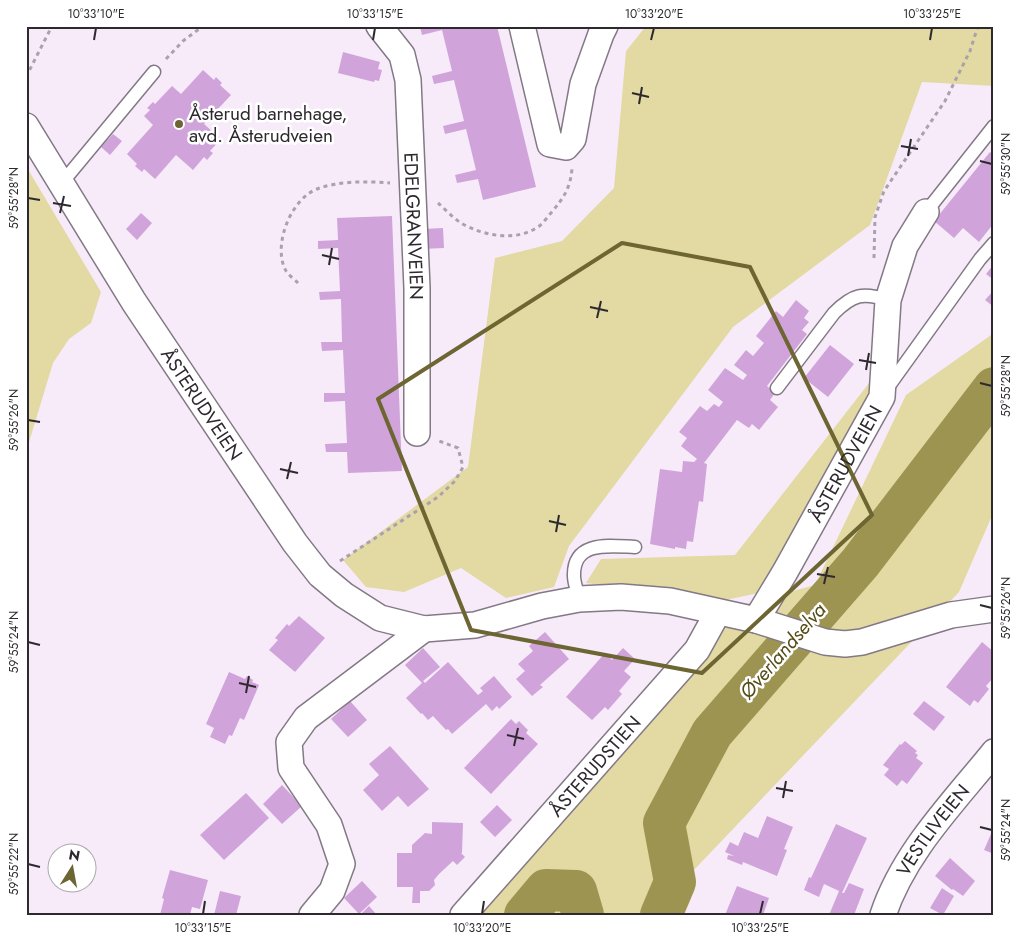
<svg xmlns="http://www.w3.org/2000/svg" width="1020" height="941" font-family="Jost,sans-serif">
<rect width="100%" height="100%" fill="#f7ebfa"/>
<path fill="#e2d9a3" d="M646 26H994V86L922 82 870 225 733 327 569 546 554 587 506 598 461 568 404 592 366 587 343 560 468 467 495 258 562 241 614 188 626 51Z
M26 166 101 292 91 323 69 339 53 363 26 452Z
M994 333V511L959 592 651 915H463L728 609 815 585 906 395Z
M873 378 881 385 768 591 721 601 586 583 601 559 735 555Z"/>
<g fill="none" stroke-linecap="round" stroke-linejoin="round">
<path stroke="#9e9451" stroke-width="42" d="M525 915 546 890 576 891 583 915
M661 915 675 882 664 823 712 733 860 563 994 388"/>
</g>
<path fill="#d0a4da" d="M423 26H497L536 187 483 200 478 179 457 183 455 175 476 170 466 129 445 134 443 126 464 121 454 80 434 84 432 76 452 71 442 30 422 35 420 27Z
M343 52 380 62 378 69 382 70 379 81 375 80 374 82 338 73Z
M203 70 214 80 216 77 222 83 220 85 231 95 204 124 221 139 210 151 213 153 207 160 204 157 193 170 176 155 155 179 144 169 142 172 135 166 137 164 127 154 153 125 144 116 150 110 147 108 153 102 155 104 172 86 181 94Z
M113 134 122 141 110 155 101 147Z
M990 152 994 156V223L979 242 963 228 954 238 934 221Z
M141 213 152 223 137 240 126 229Z
M392 216 402 471 348 473 347 452H326L325 444 347 443 345 401 324 402V393H345L343 350 322 351 321 342H342L341 299 320 300 319 292 340 291 338 248 318 249V241L338 240 337 218Z
M443 228 444 248 423 249 422 229Z
M994 264V280L986 274Z
M994 290V307L985 300Z
M796 300 809 311 804 318 809 322 802 330 807 334 767 386 775 393 770 400 778 407 759 430 752 424 749 428 737 420 704 463 707 464 703 502 699 501 693 542 687 541 686 549 675 547V549L650 544 660 469 682 472 683 461 694 462 697 459 681 446 687 438 679 432 700 406 707 411 714 404 719 407 723 402 708 390 725 368 743 380 747 375 734 365 746 350 753 356 764 343 756 336 776 311 783 317Z
M830 345 854 364 828 397 804 378Z
M299 616 325 638 295 672 269 650 278 640 275 638 287 624 289 626Z
M545 632 569 659 540 685 543 687 532 696 516 679 525 671 518 664 533 651 529 646Z
M982 642 994 652V677L986 686 989 689 978 703 974 700 970 706 946 687Z
M423 648 440 667 423 681 425 683 448 662 478 695 483 691 480 688 494 676 512 697 499 709 497 706 492 711 486 704 452 734 448 729 446 730 433 716 428 720 422 713 421 714 406 698 422 683 405 665Z
M623 648 635 659 624 671 631 677 619 691 622 694 608 710 605 707 592 720 566 697 605 653 612 660Z
M229 672 245 679 247 676 253 680 252 682 259 685 244 720 240 718 232 736 229 735 225 744 210 737 214 728 206 724Z
M350 701 367 720 348 737 331 719Z
M924 701 945 717 934 731 913 714Z
M511 719 516 724 519 721 528 730 526 733 538 744 491 794 464 768Z
M905 741 917 751 915 753 918 755 916 758 923 763 907 784 902 780 897 786 884 775 889 769 883 765 900 744 901 745Z
M390 746 429 789 408 807 398 796 382 811 363 790 379 775 369 764Z
M282 785 302 806 282 824 263 804Z
M246 793 269 818 224 860 200 835Z
M497 805 512 820 495 837 480 822Z
M767 816 793 827 784 849 787 850 777 876 743 862 742 865 727 859 728 855 734 856 725 852 730 842 738 846 744 832 758 838Z
M432 822 463 823 462 853H461L465 857 457 865 453 861 439 874 434 880 435 885 429 891H420V903H412L413 887H397V853H412V845L425 833 432 834Z
M836 824 867 838 842 893H844L849 883 864 889 854 915H829L839 891 824 884 819 897 804 890 809 877 811 878Z
M994 827V854L984 850Z
M950 858 975 881 963 896 953 889 952 890 935 876Z
M170 870 208 880 200 909 192 907 190 915H160L164 899 162 898Z
M362 881 377 897 359 914 344 898Z
M737 886 769 898 763 915H725Z
M942 888 954 896 943 915 930 908Z
M220 891 241 896 236 915H214Z
M369 906 377 915H360Z"/>
<g fill="none" stroke-linecap="round" stroke-linejoin="round">
<defs>
<path id="service" d="M61 184 154 72
M926 212 994 126
M777 388 834 313C853 294 863 292 888 300
M886 390 980 259 994 243
M579 599C578 592 574 584 574 576 573 540 610 546 635 547"/>
<g id="minor">
<path id="s1" d="M379 26 402 55 408 80 417 288V433"/>
<path d="M522 26 550 144 566 147 573 139 583 84 601 34 605 26"/>
<path id="s2" d="M26 126 134 302 295 543 320 575 344 595 380 618 424 629 475 625 542 606 579 599 621 597 670 601 756 620 825 642 845 644 862 642 951 615 994 609"/>
<path id="s3" d="M756 620 785 572 882 397 888 300 905 246 926 212"/>
<path d="M312 915 332 891 342 864 329 825 291 768 289 742 306 718 424 629"/>
<path id="s4" d="M463 915 697 650 718 612"/>
<path id="s5" d="M883 915C904 852 953 803 994 752"/>
</g>
</defs>
<use href="#service" stroke="#837886" stroke-width="15"/>
<use href="#minor" stroke="#837886" stroke-width="28"/>
<path stroke="#aaa1ac" stroke-width="3" stroke-dasharray="4 4" stroke-linecap="butt" d="M166 59 183 41 203 26
M26 77 52 26
M438 203C445 209 453 218 461 223 484 236 515 242 538 227 543 224 547 217 551 213 564 197 570 189 572 169
M874 258 875 217 884 191 945 101 970 51 978 26
M298 283C294 279 287 274 285 269 273 244 291 199 317 189 338 181 367 181 390 183
M340 561 438 497 455 481 463 467 458 448 439 441"/>
<use href="#service" stroke="#fff" stroke-width="12"/>
<use href="#minor" stroke="#fff" stroke-width="25"/>
</g>
<path fill="none" stroke="#6d6532" stroke-width="4" stroke-linejoin="round" d="M622 243 750 267 872 515 702 673 471 630 378 399Z"/>
<path fill="none" stroke="#2d292e" stroke-width="2" d="M94 40 96 28M373 40 375 28M651 40 654 28M930 40 932 28M632 93 649 97M639 104 642 87M901 146 918 149M908 156 911 139M980 161 992 164M28 198 40 200M53 203 71 206M60 213 64 196M322 255 339 259M329 265 332 248M590 307 608 311M597 318 601 301M859 360 876 363M866 370 869 353M980 383 992 386M28 420 40 422M280 469 298 473M287 479 291 462M549 521 566 525M556 532 559 515M817 574 835 577M824 584 828 567M980 605 992 608M28 642 40 645M239 683 256 687M246 693 249 676M507 735 524 739M514 746 518 728M776 788 793 791M783 798 786 781M980 827 992 830M28 864 40 867M203 914 205 901M482 914 484 901M760 914 763 901"/>
<circle fill="#6d6532" stroke="#fff" stroke-width="2" cx="179" cy="124" r="5"/>
<g text-anchor="middle" dominant-baseline="central" stroke-width="5" stroke-linejoin="round" paint-order="stroke">
<g font-size="19" fill="#2d292e" stroke="#fff" text-anchor="start">
<text x="189" y="113">Åsterud barnehage,<tspan x="189" dy="22">avd. Åsterudveien</tspan></text>
</g>
<g font-size="19" fill="#2d292e" stroke="#fff">
<text stroke="none"><textPath href="#s1" startOffset="209">EDELGRANVEIEN</textPath></text>
<text stroke="none"><textPath href="#s2" startOffset="329">ÅSTERUDVEIEN</textPath></text>
<text stroke="none"><textPath href="#s3" startOffset="180">ÅSTERUDVEIEN</textPath></text>
<text stroke="none"><textPath href="#s4" startOffset="199">ÅSTERUDSTIEN</textPath></text>
<text stroke="none"><textPath href="#s5" startOffset="99">VESTLIVEIEN</textPath></text>
</g>
<g font-size="20" font-style="italic" fill="#544c17" stroke="#fff">
<text transform="translate(783 651) rotate(-49)">Øverlandselva</text>
</g>
</g>
<rect width="1020" height="941" fill="none" stroke="#ffffff" stroke-width="55"/>
<g transform="translate(72 868) rotate(11)"><circle r="24" fill="#ffffff" stroke="#aba9ab"/>
<path d="M0-4L9 19L0 12L-9 19Z" fill="#6d6532"/>
<text y="-8" font-size="14" font-weight="bold" text-anchor="middle" fill="#2d292e">N</text>
</g>
<rect x="28" y="28" width="964" height="886" fill="none" stroke="#2d292e" stroke-width="2"/>
<g font-size="12" text-anchor="middle" fill="#2d292e">
<text x="96" y="18">10°33'10"E</text>
<text x="375" y="18">10°33'15"E</text>
<text x="654" y="18">10°33'20"E</text>
<text x="932" y="18">10°33'25"E</text>
<text transform="translate(1006 164) rotate(-90)" y="4">59°55'30"N</text>
<text transform="translate(14 198) rotate(-90)" y="4">59°55'28"N</text>
<text transform="translate(1006 386) rotate(-90)" y="4">59°55'28"N</text>
<text transform="translate(14 420) rotate(-90)" y="4">59°55'26"N</text>
<text transform="translate(1006 608) rotate(-90)" y="4">59°55'26"N</text>
<text transform="translate(14 642) rotate(-90)" y="4">59°55'24"N</text>
<text transform="translate(1006 830) rotate(-90)" y="4">59°55'24"N</text>
<text transform="translate(14 864) rotate(-90)" y="4">59°55'22"N</text>
<text x="203" y="932">10°33'15"E</text>
<text x="482" y="932">10°33'20"E</text>
<text x="760" y="932">10°33'25"E</text>
</g>
</svg>
